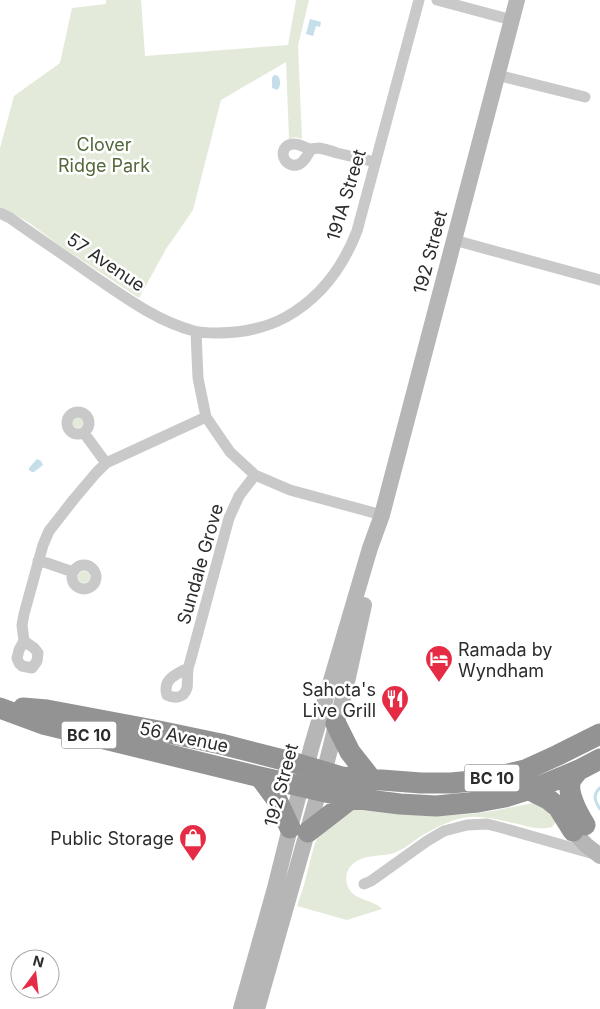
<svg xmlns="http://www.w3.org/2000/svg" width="600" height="1009" font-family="Inter,sans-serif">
<rect width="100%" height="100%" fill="#fff"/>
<path fill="#e3ead9" d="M106 0H141L145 56 288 45 296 0H309L298 46 302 139 295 137 289 139 286 62 221 100 193 210 166 249 139 298 59 245 28 222 0 207V148L14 96 60 63 72 8 106 4Z
M72 422a6 6 0 1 1 12 0a6 6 0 1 1-12 0Z
M78 577a6 6 0 1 1 12 0a6 6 0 1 1-12 0Z
M533 803 544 805 556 822 552 827C541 830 529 827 518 824 502 821 486 816 469 817 454 818 437 827 423 835 413 841 405 849 394 853 381 857 365 854 354 863 347 868 344 878 348 887 354 901 373 899 382 909L347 920 297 906 304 885 314 846 320 832 355 809 438 816 471 814 493 811Z"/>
<path fill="#c4deea" d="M310 19 321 22 320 27 316 26 313 36 306 34Z
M274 75 278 76C281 80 281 87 277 90L272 88V78Z
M37 459 41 461 43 465 34 472H32L29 470V468Z"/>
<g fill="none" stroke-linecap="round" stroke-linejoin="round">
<path stroke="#c4deea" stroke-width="3" d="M600 788C592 795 595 801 600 809"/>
<path stroke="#c9c9c9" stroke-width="11" d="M437 0 512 20
M497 75 585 97
M311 149C307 156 302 167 292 165 280 162 280 145 293 144 300 143 305 149 311 149 314 149 316 148 319 148 325 149 331 151 337 153 350 156 362 159 375 162
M0 213 10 218C38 238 67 257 95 277 126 298 157 321 194 331 201 333 209 333 217 333 242 333 264 329 286 317 320 298 343 267 357 231L419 0
M454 240 600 280
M196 332 198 378 206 417 230 452 255 475 290 490 382 515
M67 423a11 11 0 1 1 22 0a11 11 0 1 1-22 0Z
M84 433 106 463
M38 561 47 563 73 572
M72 577a12 12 0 1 1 24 0a12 12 0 1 1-24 0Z
M24 641 34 648 38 653 37 661 32 668 22 666 19 663 17 658 19 650 24 641 22 625 24 614 43 545 49 531 74 499 96 473 106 463 206 417
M188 668C177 674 162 679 167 695 175 699 184 698 187 688 188 682 187 676 188 670 188 667 189 665 190 662L229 518 239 496 255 475
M364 884 371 881 427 841 444 831 467 825 487 824 499 827 594 854"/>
<path stroke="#b6b6b6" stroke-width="16" d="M573 831 586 845 600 856
M241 1009 275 888 290 828 312 745 370 548 382 515 517 0
M257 1009 324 773 347 682 364 605"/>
<path stroke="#939393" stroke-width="21" d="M0 708 43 724 260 777 352 798 400 804 436 806 478 802 505 797 543 785 579 770 600 759
M23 708 47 710 159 731 221 744 295 763 342 777 421 783H451L483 780 525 770 558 755 600 734
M336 724 350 752 372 780
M579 770C576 773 573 776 571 780 566 792 578 814 585 825
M260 777 277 800 290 828
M530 790 548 799 558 807 573 831
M308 832 352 798"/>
</g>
<defs>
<symbol id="hotel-pin" viewBox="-11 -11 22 30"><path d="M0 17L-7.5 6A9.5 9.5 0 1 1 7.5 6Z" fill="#e52c44" stroke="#fff"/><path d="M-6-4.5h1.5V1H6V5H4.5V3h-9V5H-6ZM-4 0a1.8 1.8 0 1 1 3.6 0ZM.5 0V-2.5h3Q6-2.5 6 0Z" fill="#fff"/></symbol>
<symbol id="restaurant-pin" viewBox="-11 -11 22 30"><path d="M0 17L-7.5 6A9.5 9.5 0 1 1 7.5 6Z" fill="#e52c44" stroke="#fff"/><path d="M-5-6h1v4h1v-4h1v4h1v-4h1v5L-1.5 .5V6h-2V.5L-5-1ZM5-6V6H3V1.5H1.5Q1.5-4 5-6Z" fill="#fff"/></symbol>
<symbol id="shop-pin" viewBox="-11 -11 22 30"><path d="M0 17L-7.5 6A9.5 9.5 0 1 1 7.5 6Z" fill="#e52c44" stroke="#fff"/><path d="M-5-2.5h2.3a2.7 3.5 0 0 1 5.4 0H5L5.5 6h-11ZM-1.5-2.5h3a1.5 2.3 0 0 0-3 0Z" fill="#fff"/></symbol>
</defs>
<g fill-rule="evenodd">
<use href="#hotel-pin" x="423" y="643" width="32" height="43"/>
<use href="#restaurant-pin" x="379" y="683" width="32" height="43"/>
<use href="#shop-pin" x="177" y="822" width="32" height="43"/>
</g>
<g text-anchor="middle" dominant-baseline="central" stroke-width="5" stroke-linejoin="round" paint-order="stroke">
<g fill="#fff" stroke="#6b6b6b" stroke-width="1">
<rect x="61.5" y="721.5" width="55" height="27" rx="4"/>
<rect x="464.5" y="764.5" width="55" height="27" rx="4"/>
</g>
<g font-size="16" font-weight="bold" fill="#2c2c2c">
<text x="89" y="735">BC 10</text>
<text x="492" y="778">BC 10</text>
</g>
<g font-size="18" fill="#52673a" stroke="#fff">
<text x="104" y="144">Clover<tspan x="104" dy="21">Ridge Park</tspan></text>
</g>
<g font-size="18" fill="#2c2c2c" stroke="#fff">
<text transform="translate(346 195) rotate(-73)">191A Street</text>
<text transform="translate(430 252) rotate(-75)">192 Street</text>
<text transform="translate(106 262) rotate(34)">57 Avenue</text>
<text transform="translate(200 564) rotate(-74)">Sundale Grove</text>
<text transform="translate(184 737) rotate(12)">56 Avenue</text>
<text transform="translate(281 785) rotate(-75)">192 Street</text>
</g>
<g font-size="18" fill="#2c2c2c" stroke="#fff" text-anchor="end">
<text x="458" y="649" text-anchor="start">Ramada by<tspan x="458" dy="21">Wyndham</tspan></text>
<text x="376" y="689">Sahota's<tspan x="376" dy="21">Live Grill</tspan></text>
<text x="174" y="838">Public Storage</text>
</g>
</g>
<g transform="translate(35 974) rotate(15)"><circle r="24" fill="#ffffff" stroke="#ababab"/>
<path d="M0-4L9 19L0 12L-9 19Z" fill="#e52c44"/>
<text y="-8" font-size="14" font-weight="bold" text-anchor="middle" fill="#2c2c2c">N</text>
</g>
</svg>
